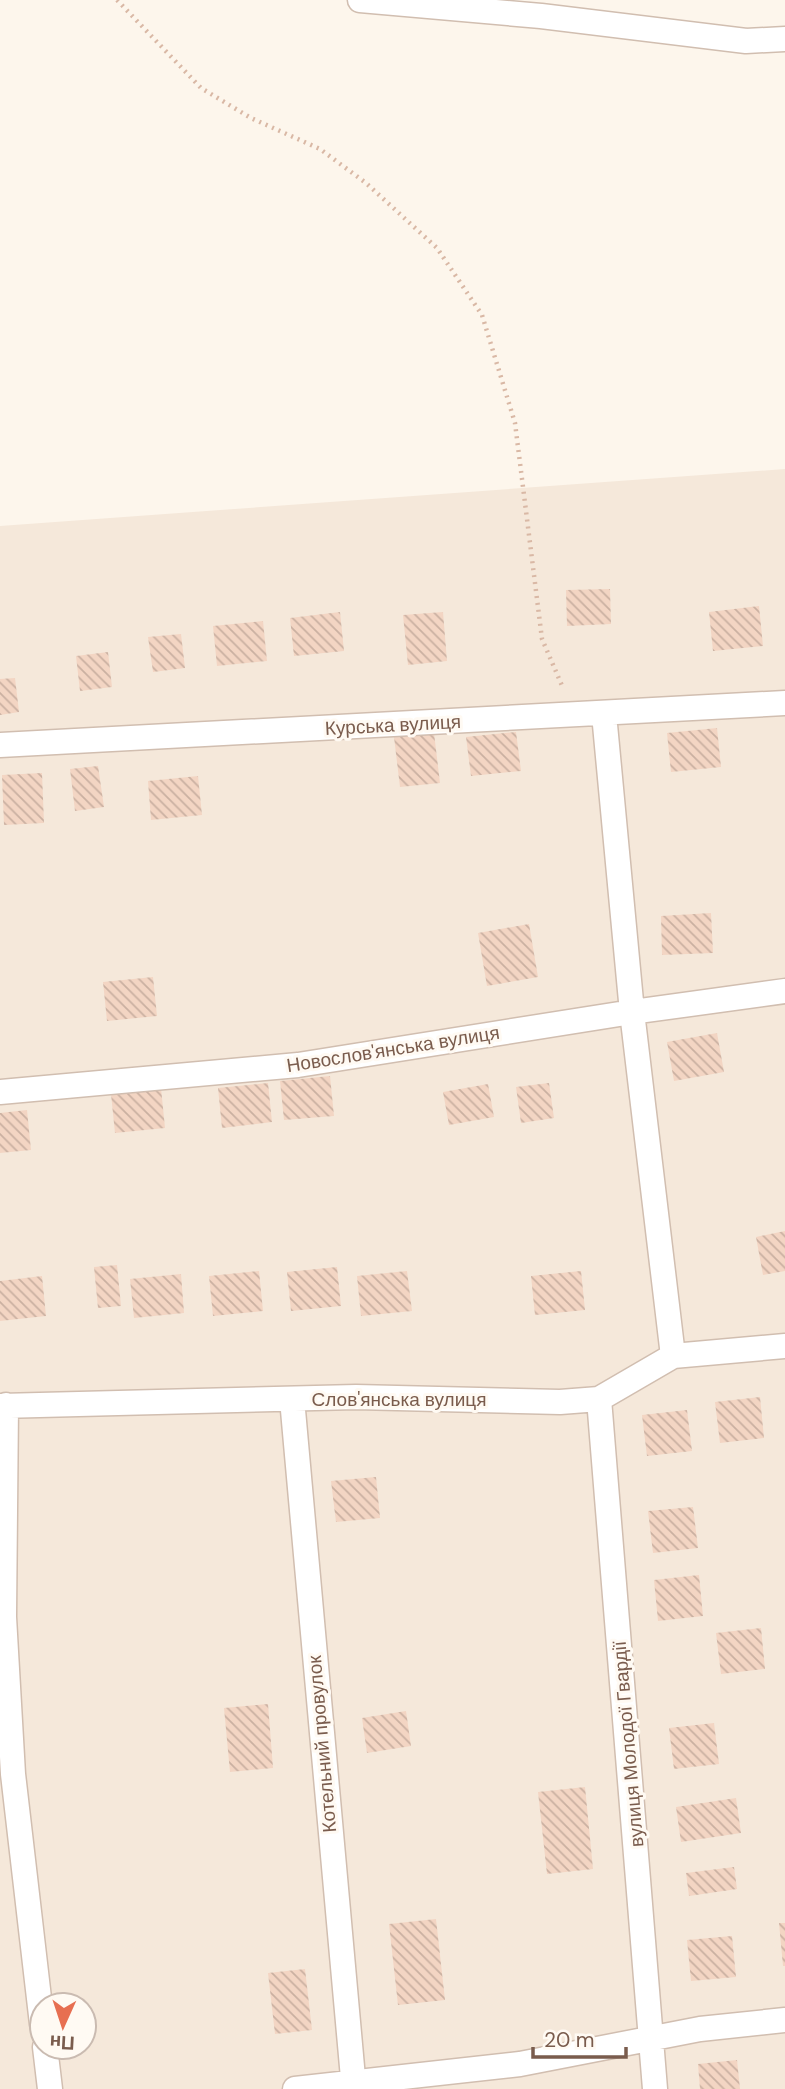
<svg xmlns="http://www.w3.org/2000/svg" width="785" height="2089" font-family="'DM Sans',sans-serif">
<defs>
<pattern id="building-back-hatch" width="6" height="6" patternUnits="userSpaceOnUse" patternTransform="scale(1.75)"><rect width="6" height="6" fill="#f3d5c3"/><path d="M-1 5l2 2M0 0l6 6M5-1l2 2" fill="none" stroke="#cab0a1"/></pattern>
</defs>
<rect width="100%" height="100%" fill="#fdf6ec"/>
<path fill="#f5e8da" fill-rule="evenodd" d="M785 469V2089H0V526ZM42 2005H84V2047H42Z"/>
<path fill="url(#building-back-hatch)" d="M610 589 611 624 567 626 566 590Z
M759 606 763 646 713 651 709 612Z
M340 612 344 651 294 656 290 618Z
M443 612 447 661 408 665 403 615Z
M263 621 267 661 217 666 213 626Z
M181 634 185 668 153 672 148 637Z
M108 652 112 687 80 691 76 656Z
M15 678 19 712 0 715V679Z
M717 728 721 767 671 772 667 733Z
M516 732 521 771 471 776 466 737Z
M434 733 440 783 400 787 394 737Z
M98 766 104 807 75 811 70 769Z
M42 773 44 823 4 825 2 775Z
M198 776 202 815 151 820 148 781Z
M711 913 713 953 662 955 661 916Z
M529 924 538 977 487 986 478 933Z
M153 977 157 1016 107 1021 103 982Z
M717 1033 724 1072 674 1081 667 1042Z
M330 1076 334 1116 284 1120 280 1081Z
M268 1083 272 1122 222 1128 218 1088Z
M549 1083 554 1118 521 1123 516 1087Z
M488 1084 494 1117 449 1125 443 1092Z
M161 1088 165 1128 115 1133 111 1094Z
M27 1110 31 1150 0 1153V1113Z
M785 1231V1271L763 1275 756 1237Z
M117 1265 121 1306 98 1308 94 1267Z
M337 1267 341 1306 291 1311 287 1272Z
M259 1271 263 1311 213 1316 209 1276Z
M407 1271 412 1311 361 1316 357 1276Z
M581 1271 585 1310 535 1315 531 1276Z
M181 1274 184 1313 134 1318 130 1279Z
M42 1276 46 1316 0 1321V1281Z
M760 1397 764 1438 720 1443 715 1402Z
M687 1410 692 1451 647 1456 642 1415Z
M376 1477 380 1518 336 1522 331 1481Z
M693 1507 698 1548 653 1553 648 1511Z
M699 1575 703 1616 658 1621 654 1580Z
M761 1628 765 1669 721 1674 716 1633Z
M268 1704 273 1768 230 1772 224 1708Z
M406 1711 411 1746 367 1753 362 1718Z
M714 1723 719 1764 674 1769 669 1728Z
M585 1787 593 1869 547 1874 538 1792Z
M736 1798 741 1833 681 1842 676 1807Z
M734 1867 737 1889 689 1896 686 1873Z
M436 1919 445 2000 398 2005 389 1924Z
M779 1923H785V1966H783Z
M732 1936 736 1977 691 1981 687 1940Z
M305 1969 312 2030 275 2034 268 1973Z
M737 2060 740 2089H700L698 2064Z"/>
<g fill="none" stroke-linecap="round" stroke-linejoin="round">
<defs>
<path id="minor" d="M360 0 541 16 746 41 785 39
M604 714 632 1012 673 1356
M0 745 785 703
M0 1092 298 1065 632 1012 785 991
M292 1399 354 2089
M599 1399 655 2089
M6 1405 4 1617 13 1774 42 2024
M0 1406 356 1397 560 1402 599 1399 673 1356 785 1346
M45 2047 50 2089
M295 2089 520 2064 700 2029 785 2020"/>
</defs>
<use href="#minor" stroke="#d1beb0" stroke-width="27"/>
<path stroke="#d9b8a5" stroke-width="4.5" stroke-dasharray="2 5" stroke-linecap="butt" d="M117 0 201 88 251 118 320 149 366 183 437 248 482 315 515 423 542 639 563 688"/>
<use href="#minor" stroke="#fff" stroke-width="24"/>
</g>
<g text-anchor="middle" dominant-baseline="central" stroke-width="6" stroke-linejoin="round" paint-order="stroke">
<g font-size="19" fill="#7a5c4d" stroke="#fffaf3">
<text transform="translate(393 725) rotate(-3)">Курська вулиця</text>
<text transform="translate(393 1049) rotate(-9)">Новослов'янська вулиця</text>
<text x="399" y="1399">Слов'янська вулиця</text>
<text transform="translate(322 1744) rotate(-95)">Котельний провулок</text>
<text transform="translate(628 1744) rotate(-95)">вулиця Молодої Гвардії</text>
</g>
</g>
<g transform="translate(63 2026) rotate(183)"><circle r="33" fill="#fffaf3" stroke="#cabbb1" stroke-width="2"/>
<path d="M0-5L12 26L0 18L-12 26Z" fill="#e76f51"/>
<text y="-10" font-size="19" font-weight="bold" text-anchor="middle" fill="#7a5c4d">Пн</text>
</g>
<path d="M533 2047v10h93v-10" fill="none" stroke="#7a5c4d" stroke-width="3.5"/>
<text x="544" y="2047" font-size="21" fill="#7a5c4d" stroke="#fffaf3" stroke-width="5" paint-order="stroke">20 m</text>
</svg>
